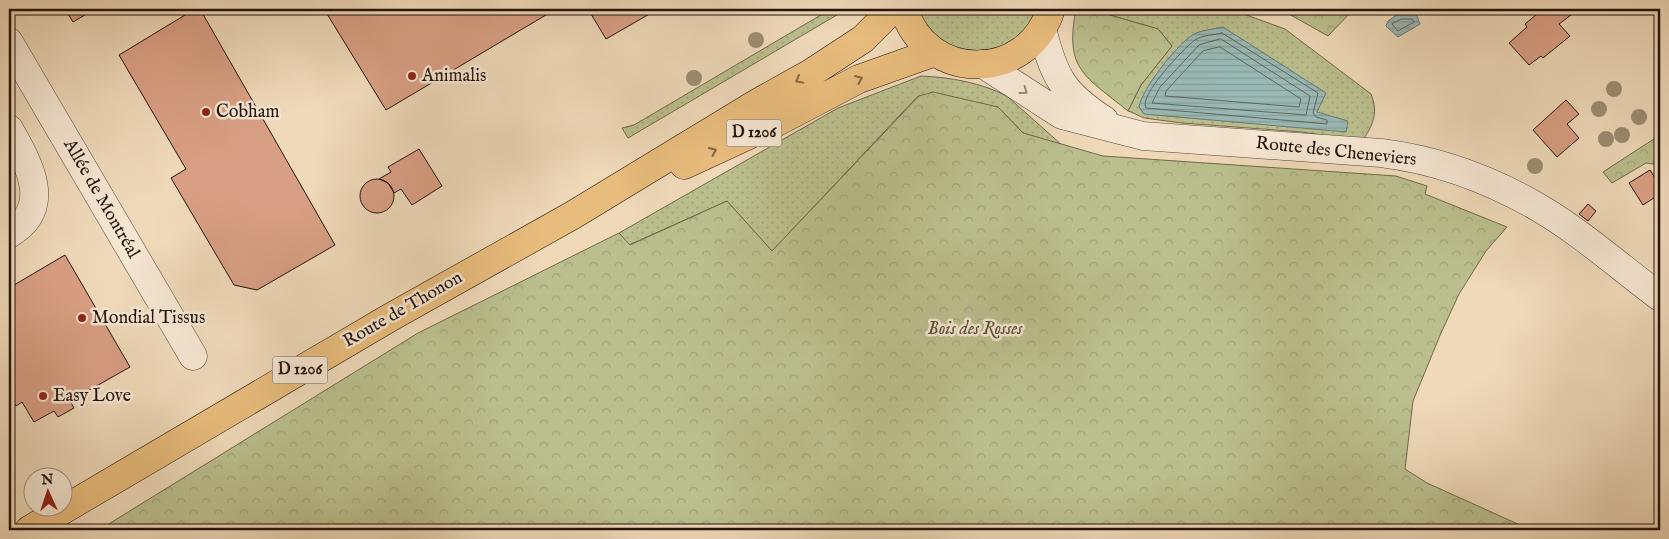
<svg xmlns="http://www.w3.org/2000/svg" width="1669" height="539" font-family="'IM FELL English',serif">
<defs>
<pattern id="grass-dots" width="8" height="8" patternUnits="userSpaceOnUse" patternTransform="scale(1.25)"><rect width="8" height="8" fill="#bbbf8e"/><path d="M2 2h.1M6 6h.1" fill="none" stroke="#a1a379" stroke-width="1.8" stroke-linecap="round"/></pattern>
<pattern id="forest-crowns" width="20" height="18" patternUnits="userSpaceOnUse" patternTransform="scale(1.25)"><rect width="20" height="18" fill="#bbbf8e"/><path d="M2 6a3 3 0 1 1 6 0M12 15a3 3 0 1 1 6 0" fill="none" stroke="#a1a379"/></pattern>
<pattern id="water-rules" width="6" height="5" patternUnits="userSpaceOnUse" patternTransform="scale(1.25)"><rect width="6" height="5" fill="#9ab9b5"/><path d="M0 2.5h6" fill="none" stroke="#859e9a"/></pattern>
</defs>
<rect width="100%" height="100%" fill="#efd9b9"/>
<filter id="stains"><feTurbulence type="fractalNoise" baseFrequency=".004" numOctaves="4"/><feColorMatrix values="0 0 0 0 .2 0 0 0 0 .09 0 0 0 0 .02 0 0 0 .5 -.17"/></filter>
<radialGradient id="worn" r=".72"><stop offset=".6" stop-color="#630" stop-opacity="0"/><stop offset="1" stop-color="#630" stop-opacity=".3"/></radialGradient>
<path fill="url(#grass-dots)" stroke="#70694d" d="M831 9H847L628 138 622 128 634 125Z
M918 9H1035C1023 53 960 69 930 33 925 26 921 16 918 9Z
M1089 9H1230L1285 29 1371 94C1378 111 1374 124 1364 138L1348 139 1302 132 1182 123 1144 118 1131 112 1128 111 1141 85 1172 46 1158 29Z
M921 76C949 77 984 83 1008 97L1063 146 1023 133 998 107 918 96 772 251 727 201 629 245 619 233 838 108Z"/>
<path fill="url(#forest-crowns)" stroke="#70694d" d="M1076 9H1089L1158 29 1172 46 1141 85 1128 111C1085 76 1064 70 1076 9Z
M1280 9H1354L1328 36Z
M933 92 998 107 1023 133 1103 156 1396 176 1427 186 1425 194 1507 227 1486 251 1459 294 1441 333 1413 401 1405 469 1427 483 1531 530H99L418 333 619 233 630 245 727 201 772 251 919 96Z
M1660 135V165L1646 163 1612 183 1603 172Z"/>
<path fill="url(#water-rules)" stroke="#6b7771" d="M1401 12 1416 14 1420 24 1398 37 1386 26 1388 21Z
M1223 27 1326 93 1317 112 1348 121 1346 132 1144 114 1139 107C1141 90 1180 40 1196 33 1204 30 1214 29 1223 27Z"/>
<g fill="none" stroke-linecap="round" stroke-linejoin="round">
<path stroke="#5f6660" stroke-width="1" d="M1402 19H1412L1414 22 1398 31 1392 24Z
M1222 33 1318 93 1313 113 1316 117 1327 120V124L1146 108C1138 96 1184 48 1195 40 1202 35 1214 35 1222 33Z
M1221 39 1310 96 1306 115 1152 103 1160 87 1199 45Z
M1220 47 1301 99 1299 107 1165 96 1166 91 1203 51Z"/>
</g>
<path fill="#d99f84" stroke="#24130c" d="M65 9H95L73 22Z
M195 9H200L335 245 257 290 234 285 171 178 186 169 119 55Z
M324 9H556L386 110Z
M588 9H658L606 39Z
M1543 9 1549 13 1554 9H1579L1559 24 1570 36 1543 58 1541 56 1529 65 1509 43 1527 27 1525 24Z
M1566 100 1579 114 1567 124 1579 138 1557 157 1533 130Z
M419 149 442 186 412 205 401 189 394 193 388 183 379 179 391 172 388 167Z
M1650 170 1660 186V194L1643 205 1629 183Z
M360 196a17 17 0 1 1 34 0a17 17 0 1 1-34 0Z
M1588 204 1596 211 1588 221 1579 214Z
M65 255 130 367 70 401 74 408 58 417 54 411 34 422 22 402 16 406 9 394 15 388 9 378V288Z"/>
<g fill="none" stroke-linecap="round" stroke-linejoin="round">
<defs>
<path id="minor" d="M1042 29C1054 76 1062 93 1104 120
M9 42 193 356
M983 64 1062 115 1143 136 1381 153C1438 160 1492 180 1541 209 1583 234 1621 268 1660 297
M9 129C29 164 54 207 9 234"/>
<path id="major" d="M904 9C926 83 1028 83 1051 9
M684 165 777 122 859 79 935 52
M29 530 391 317 573 215 759 102 811 73 863 39 893 9"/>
</defs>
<use href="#minor" stroke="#574437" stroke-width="29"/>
<use href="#major" stroke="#24130c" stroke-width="29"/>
<use href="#minor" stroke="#f5e6d2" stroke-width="28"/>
<use href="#major" stroke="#e8bc7c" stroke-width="28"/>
</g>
<g fill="#9c8d73">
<circle cx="756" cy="40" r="8"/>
<circle cx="694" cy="78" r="8"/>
<circle cx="1614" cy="89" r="8"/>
<circle cx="1599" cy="109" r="8"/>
<circle cx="1639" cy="117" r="8"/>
<circle cx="1622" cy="135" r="8"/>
<circle cx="1606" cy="139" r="8"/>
<circle cx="1535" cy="166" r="8"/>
</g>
<defs><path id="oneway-chevron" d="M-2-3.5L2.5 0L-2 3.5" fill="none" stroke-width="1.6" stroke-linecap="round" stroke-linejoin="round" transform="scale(1.25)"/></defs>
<g stroke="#866844">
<use href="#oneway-chevron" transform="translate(859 79) rotate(-23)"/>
<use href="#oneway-chevron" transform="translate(799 80) rotate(151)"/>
<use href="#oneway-chevron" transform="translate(713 151) rotate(-24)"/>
</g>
<use stroke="#978779" href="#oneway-chevron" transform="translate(1024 91) rotate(36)"/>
<g fill="#8f2418" stroke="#f5e6d2" stroke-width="2">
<circle cx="412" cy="76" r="5"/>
<circle cx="206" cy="112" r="5"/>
<circle cx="82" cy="318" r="5"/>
<circle cx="43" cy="396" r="5"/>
</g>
<g text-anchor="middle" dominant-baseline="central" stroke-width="5" stroke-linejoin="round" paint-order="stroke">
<g fill="#f5e6d2" stroke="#635247" stroke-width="1">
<rect x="726.5" y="119.5" width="55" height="27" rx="4"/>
<rect x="272.5" y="356.5" width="55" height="27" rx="4"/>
</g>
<g font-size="16" font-weight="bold" fill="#24130c">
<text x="754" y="133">D 1206</text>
<text x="300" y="370">D 1206</text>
</g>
<g font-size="18" fill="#24130c" stroke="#f5e6d2" text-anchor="start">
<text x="422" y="76">Animalis</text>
<text x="216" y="112">Cobham</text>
<text x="92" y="318">Mondial Tissus</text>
<text x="53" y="396">Easy Love</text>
</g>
<g font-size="18" fill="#24130c" stroke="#f5e6d2">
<text transform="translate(1336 152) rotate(6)">Route des Cheneviers</text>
<text transform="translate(101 199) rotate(60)">Allée de Montréal</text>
<text transform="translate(403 310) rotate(-30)">Route de Thonon</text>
</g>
<g font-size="18" font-style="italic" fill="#594f3a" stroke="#f5e6d2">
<text x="975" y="329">Bois des Rosses</text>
</g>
</g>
<rect width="1669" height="539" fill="none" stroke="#efd9b9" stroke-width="30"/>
<rect x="10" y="10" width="1649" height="519" fill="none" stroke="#24130c" stroke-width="2.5"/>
<rect x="15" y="15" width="1639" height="509" fill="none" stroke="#24130c"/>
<g transform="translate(48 492) rotate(357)"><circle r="24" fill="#f5e6d2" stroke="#a19283"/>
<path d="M0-4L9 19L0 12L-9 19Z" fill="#8f2418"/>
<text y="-8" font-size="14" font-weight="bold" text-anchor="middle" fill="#24130c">N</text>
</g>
<rect width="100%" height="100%" filter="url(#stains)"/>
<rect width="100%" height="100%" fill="url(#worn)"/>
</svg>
